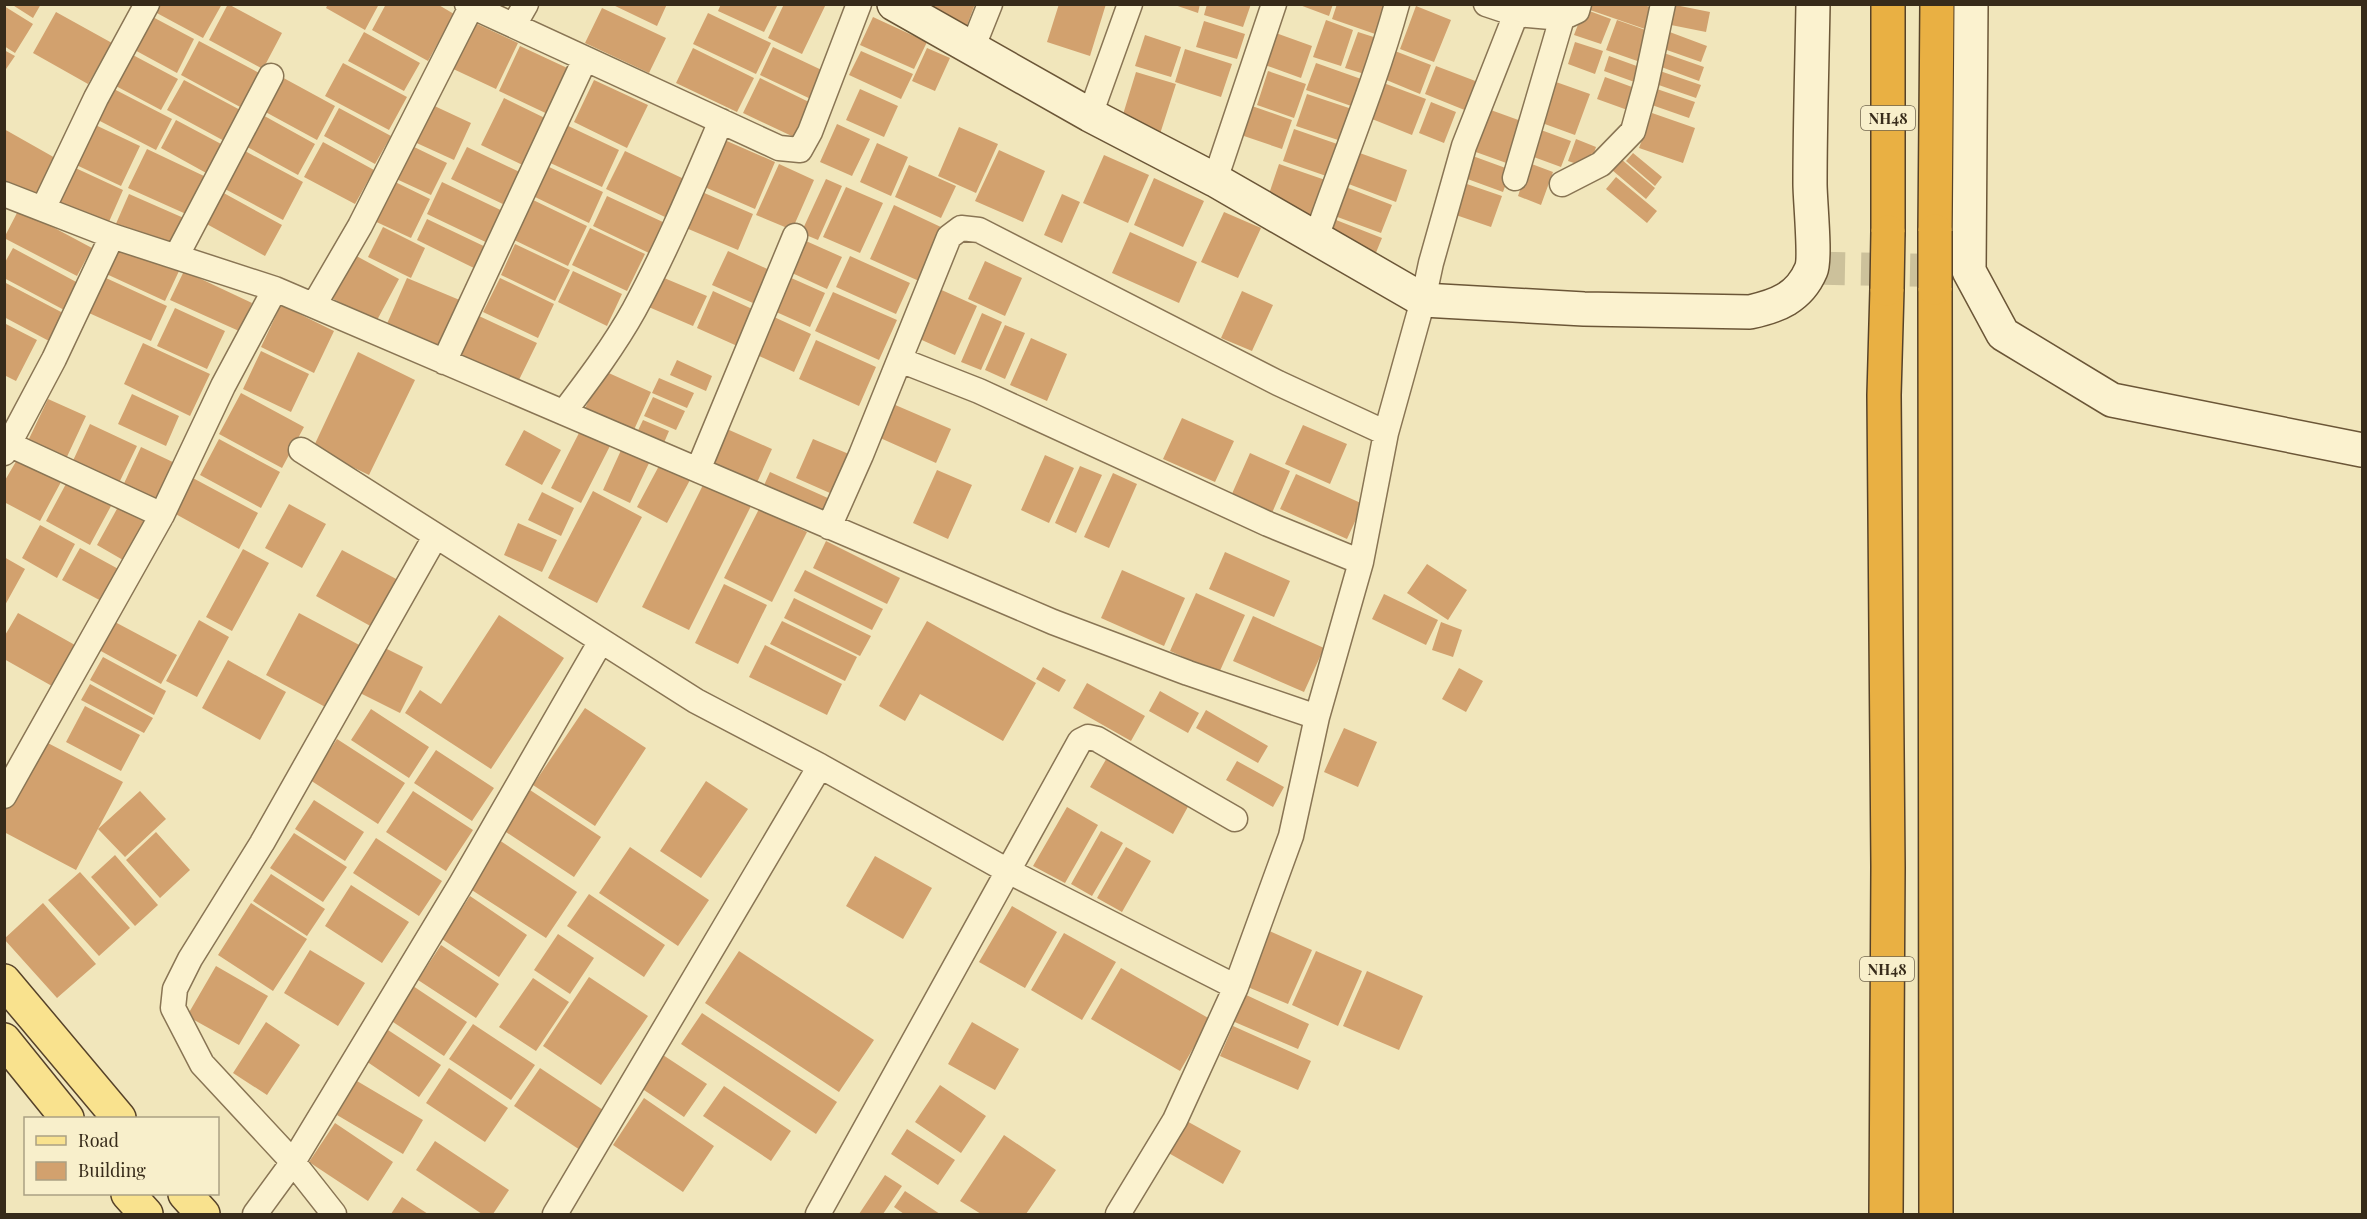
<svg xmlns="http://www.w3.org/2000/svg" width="2367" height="1219" font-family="'Playfair Display',serif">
<rect width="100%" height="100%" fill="#f1e6bb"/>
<path fill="#d2a16e" d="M11 4H41L33 18Z
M159 4H222L203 38 155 12Z
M228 4 282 33 263 69 209 40Z
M328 4H379L365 30 326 8Z
M386 4H437L454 14 428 61 372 30Z
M611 4H667L657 26Z
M721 4H778L764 32 718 11Z
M784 4H826L802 54 768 38Z
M910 4H975L966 28Z
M1059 4H1106L1090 56 1047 42Z
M1172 4H1200L1198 13Z
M1207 4H1251L1243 27 1204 15Z
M1297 4H1333L1329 16Z
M1337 4H1389L1378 35 1332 19Z
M1592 4H1642L1652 8 1645 29 1590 10Z
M1675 5 1710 12 1706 32 1671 25Z
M4 6 33 24 15 53 4 46Z
M1416 6 1451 20 1434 62 1400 49Z
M602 8 666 38 649 73 585 43Z
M1584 9 1611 19 1601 44 1574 35Z
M56 12 112 43 88 84 33 53Z
M708 13 771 43 756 74 693 44Z
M149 15 194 39 177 73 131 48Z
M873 17 927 42 914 69 860 45Z
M1326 20 1353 30 1341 66 1313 57Z
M1617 20 1654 33 1643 63 1606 50Z
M471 21 518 43 496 89 449 67Z
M1204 21 1245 34 1237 59 1196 47Z
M1667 31 1707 46 1701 62 1661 48Z
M364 32 420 63 404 91 348 61Z
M1273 32 1312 46 1301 78 1262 64Z
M1358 32 1383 40 1371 76 1345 68Z
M1145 35 1181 47 1171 77 1135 66Z
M199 41 261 74 242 108 181 75Z
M1575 42 1603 51 1595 74 1568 64Z
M520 46 578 73 556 118 499 91Z
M773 47 828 73 815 101 760 75Z
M693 48 754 78 737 112 676 83Z
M927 48 950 58 935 91 912 81Z
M1185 49 1232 64 1221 97 1175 82Z
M4 50 15 56 4 72Z
M861 51 913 74 901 99 849 75Z
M1395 51 1431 65 1420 94 1384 79Z
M1661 52 1704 67 1699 81 1656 65Z
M131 54 178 79 161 110 114 85Z
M1609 56 1645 69 1640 84 1604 71Z
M343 63 407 97 389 130 325 96Z
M1316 63 1364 80 1354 107 1306 90Z
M1436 66 1478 82 1467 111 1425 94Z
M1657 70 1701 85 1696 98 1653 83Z
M1268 71 1306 84 1294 118 1257 105Z
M1136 72 1176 84 1160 134 1121 121Z
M278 75 335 106 317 140 260 109Z
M1605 77 1640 90 1633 112 1597 99Z
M760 78 813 104 796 138 743 113Z
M184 80 244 112 228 143 167 110Z
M594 80 648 105 627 148 574 122Z
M1381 82 1426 99 1412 135 1367 117Z
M1556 82 1590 94 1575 135 1542 123Z
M112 88 172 119 156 150 96 119Z
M1654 88 1695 102 1689 118 1649 104Z
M860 89 898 106 884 137 846 120Z
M1307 94 1355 110 1344 142 1296 126Z
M504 98 555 123 533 170 481 145Z
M1431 102 1456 112 1444 143 1419 133Z
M428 103 471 123 454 160 410 140Z
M1252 106 1292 120 1282 149 1241 135Z
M339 108 391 136 375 164 324 136Z
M1488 109 1527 123 1512 165 1473 151Z
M259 113 315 144 298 175 242 144Z
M1652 113 1695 128 1683 163 1639 148Z
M176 120 223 145 208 174 161 148Z
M89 122 140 146 121 186 70 162Z
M562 123 619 150 602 187 544 160Z
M837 124 870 139 852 176 820 162Z
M959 127 998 144 976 193 938 176Z
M4 129 57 159 34 200 4 184Z
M1294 129 1343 146 1332 178 1283 161Z
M1541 130 1571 141 1561 167 1531 156Z
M720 138 775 162 755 209 700 185Z
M1576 139 1596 147 1589 168 1568 161Z
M323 142 374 170 355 204 304 177Z
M877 143 908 157 891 196 860 182Z
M408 144 447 163 431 195 392 177Z
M467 147 528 176 513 209 451 179Z
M147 149 204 176 186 214 128 188Z
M999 150 1045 171 1023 222 975 201Z
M245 151 303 182 283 220 225 189Z
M625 151 684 179 665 217 606 189Z
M1357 152 1407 170 1396 202 1346 183Z
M1633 153 1662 177 1655 186 1626 161Z
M1104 155 1149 175 1128 223 1083 203Z
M1470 155 1511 170 1503 192 1462 177Z
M1621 159 1655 188 1646 199 1612 170Z
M1529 163 1553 172 1541 205 1518 196Z
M779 164 814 180 792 230 756 215Z
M1279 164 1331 182 1318 222 1266 203Z
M69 165 123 190 108 224 54 199Z
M909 165 956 186 941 218 895 197Z
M549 167 603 192 589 223 535 197Z
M1616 177 1657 211 1647 223 1606 189Z
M1154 178 1204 201 1183 247 1134 225Z
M389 179 430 199 411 238 370 219Z
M826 179 842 186 818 240 801 233Z
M442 182 511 215 496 247 427 214Z
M1461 182 1502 196 1491 227 1450 213Z
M1343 186 1392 205 1381 233 1332 215Z
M846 187 883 203 860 253 823 237Z
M220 191 282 225 265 256 203 222Z
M702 192 753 214 738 250 686 228Z
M129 194 186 219 172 250 115 226Z
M1062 194 1080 202 1062 243 1044 235Z
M607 196 665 223 651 254 593 226Z
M529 198 587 226 568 266 510 238Z
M894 205 943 228 919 281 870 259Z
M19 209 92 248 77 276 4 238Z
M1224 212 1261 228 1238 278 1201 262Z
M1331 218 1382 238 1375 255 1324 235Z
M427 219 492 250 482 272 417 240Z
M383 227 425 248 411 278 368 257Z
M590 228 645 254 627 291 572 265Z
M1130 232 1197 262 1179 303 1112 273Z
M806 241 842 257 827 289 792 273Z
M116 242 179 271 165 301 102 272Z
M515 244 570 270 555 301 501 275Z
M13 248 80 284 66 311 4 278V264Z
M728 251 776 273 762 307 712 285Z
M349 252 399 279 376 322 326 295Z
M850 256 910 283 896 314 836 287Z
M985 261 1022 278 1005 316 968 299Z
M184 271 252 303 239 331 170 300Z
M573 271 622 294 607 326 558 302Z
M657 275 707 296 693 326 644 305Z
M789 277 825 293 810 327 774 311Z
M106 278 167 306 151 341 89 313Z
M407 278 462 301 442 349 386 326Z
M500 278 554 304 538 338 483 312Z
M4 282 63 313 49 341 4 317Z
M935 287 977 306 955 355 913 336Z
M713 291 761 313 744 349 697 328Z
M1242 291 1273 305 1252 351 1221 338Z
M833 292 897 320 879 360 815 331Z
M281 305 334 331 314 373 261 347Z
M175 308 225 331 207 369 157 346Z
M982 313 1002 322 981 370 961 362Z
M479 316 537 343 516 386 458 358Z
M774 317 811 334 794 372 757 355Z
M4 323 37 340 16 381 4 375Z
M1005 325 1025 333 1005 379 985 370Z
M1031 338 1067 354 1047 401 1010 385Z
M816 340 876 367 859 406 799 379Z
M143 343 210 374 190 416 124 384Z
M261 351 309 374 291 412 243 389Z
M358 352 415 380 369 475 313 448Z
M677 360 712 376 706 391 670 375Z
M602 370 651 392 633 432 584 411Z
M659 378 694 393 687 408 652 393Z
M241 393 304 427 282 468 219 434Z
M132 394 179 416 166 446 118 424Z
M653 397 685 411 676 430 644 416Z
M48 399 86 416 65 461 27 443Z
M893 404 951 429 936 463 878 437Z
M1182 418 1234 441 1215 482 1163 459Z
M643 420 669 431 660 452 633 441Z
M90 424 137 446 117 487 71 465Z
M1303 425 1347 444 1330 484 1285 464Z
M727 429 772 449 755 487 710 467Z
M524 430 561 450 542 485 505 465Z
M580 431 610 446 581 503 551 488Z
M219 439 280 472 261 508 200 475Z
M813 439 856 457 839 497 796 478Z
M141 447 177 464 157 508 120 492Z
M622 448 650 461 630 503 603 490Z
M1250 453 1290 471 1272 513 1231 496Z
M1045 455 1074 468 1049 523 1021 510Z
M18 458 61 482 40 521 4 502V482Z
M660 464 690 480 667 523 637 507Z
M1080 466 1102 475 1076 533 1055 523Z
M937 470 972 485 948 539 913 523Z
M770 472 830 499 821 519 761 492Z
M1113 473 1137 484 1109 548 1084 537Z
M1296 474 1363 504 1347 539 1280 509Z
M191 477 258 513 239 549 172 512Z
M67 482 111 506 90 545 46 521Z
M704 483 751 506 689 630 642 607Z
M593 491 642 517 597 603 548 578Z
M542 492 574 508 561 536 528 520Z
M289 504 326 524 302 568 265 548Z
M118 507 145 522 123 560 97 545Z
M759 509 807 532 772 602 724 578Z
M518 523 557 540 542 572 504 555Z
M40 525 75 544 57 578 22 558Z
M826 541 900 578 887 604 813 568Z
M80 548 122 571 105 603 62 580Z
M243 549 269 563 232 631 206 617Z
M342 550 400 581 374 628 316 596Z
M1225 552 1290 581 1274 617 1209 589Z
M4 557 25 569 4 607Z
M1427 564 1467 590 1448 620 1407 593Z
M805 570 883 609 872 630 794 591Z
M1122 570 1185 598 1164 646 1101 618Z
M724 584 767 605 738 664 695 643Z
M1196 593 1245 615 1219 673 1170 651Z
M1384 594 1438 620 1426 645 1372 619Z
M794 598 871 636 860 656 784 618Z
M18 613 82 649 59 690 4 659V637Z
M299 613 363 647 329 709 266 675Z
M499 615 564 658 491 769 405 713 420 690 441 704Z
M1253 616 1324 648 1304 692 1233 661Z
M199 620 229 637 197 697 166 681Z
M782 621 857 657 845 681 770 644Z
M927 621 1036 683 1003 741 920 694 905 721 879 706Z
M115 622 177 655 161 684 99 650Z
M1441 622 1462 630 1453 657 1432 650Z
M765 645 842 684 827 715 749 677Z
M383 647 423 667 400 713 360 693Z
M103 657 166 691 154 715 90 680Z
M228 660 286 692 260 740 202 708Z
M1043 667 1066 680 1059 692 1036 679Z
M1459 668 1483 681 1466 712 1442 699Z
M1087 683 1145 716 1131 741 1073 708Z
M90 684 153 718 144 733 81 700Z
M1160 691 1199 713 1188 733 1149 711Z
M85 706 140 735 121 771 66 742Z
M585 708 646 748 595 826 533 785Z
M371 709 429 747 409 778 351 740Z
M1206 710 1268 746 1258 763 1196 728Z
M1344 728 1377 742 1358 787 1324 772Z
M337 739 405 783 378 824 310 780Z
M42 740 123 782 76 870 4 832V811Z
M436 750 494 788 472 821 414 783Z
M1108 756 1190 803 1173 834 1090 787Z
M1237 761 1284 787 1273 807 1226 780Z
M706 781 748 809 701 878 660 851Z
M530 790 601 837 574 877 503 830Z
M140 791 166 819 125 857 98 829Z
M413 791 473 830 446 871 386 832Z
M314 800 364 832 345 861 295 829Z
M1067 807 1098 825 1065 883 1033 866Z
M1101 831 1123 843 1092 896 1071 884Z
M156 832 190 870 160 898 126 860Z
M294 833 347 867 323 902 270 868Z
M376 838 442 881 419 916 353 873Z
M496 838 577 892 546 938 464 885Z
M630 847 709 900 678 946 599 893Z
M1126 847 1151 861 1122 912 1097 898Z
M115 855 158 905 135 926 91 877Z
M875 856 932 888 903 939 846 906Z
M80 872 130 928 99 956 48 900Z
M271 874 325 909 307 936 253 901Z
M351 885 409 922 382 963 325 926Z
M589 894 665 945 644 977 567 926Z
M470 896 527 935 499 977 442 939Z
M43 903 96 964 57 998 4 939Z
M251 903 307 939 273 991 218 955Z
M1012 906 1057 932 1025 988 979 962Z
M1267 930 1312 950 1288 1004 1243 985Z
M1064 933 1116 962 1082 1020 1031 990Z
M558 934 594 958 570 994 534 970Z
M441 945 499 984 476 1018 418 980Z
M310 950 365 983 338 1026 284 993Z
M739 951 874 1040 839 1092 705 1003Z
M1316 951 1362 971 1338 1026 1292 1005Z
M216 966 268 996 239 1045 187 1016Z
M1121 968 1210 1019 1180 1071 1091 1019Z
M1367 971 1423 996 1399 1050 1343 1026Z
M589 977 648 1016 601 1085 543 1046Z
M533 978 569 1002 536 1051 499 1027Z
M413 986 467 1022 444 1056 390 1020Z
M1242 993 1309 1024 1298 1049 1230 1020Z
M702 1013 837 1102 816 1134 681 1044Z
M266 1022 300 1045 267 1095 233 1073Z
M972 1022 1019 1049 995 1090 948 1064Z
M473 1024 535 1065 511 1100 449 1059Z
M1233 1026 1311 1061 1298 1090 1220 1056Z
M385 1028 441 1065 419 1097 363 1059Z
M663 1055 707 1084 684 1117 641 1088Z
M449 1068 508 1108 485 1142 426 1103Z
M540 1068 609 1114 583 1152 514 1106Z
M357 1081 423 1120 403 1154 337 1115Z
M940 1085 986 1116 961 1153 915 1122Z
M724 1086 791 1131 771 1161 703 1116Z
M644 1098 714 1146 683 1192 613 1145Z
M1183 1119 1241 1151 1223 1184 1165 1151Z
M335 1123 393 1162 368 1201 309 1162Z
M907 1129 955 1160 938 1185 891 1154Z
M1004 1135 1056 1170 1026 1214H981L960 1201Z
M435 1141 509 1190 493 1214H482L416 1170Z
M885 1175 902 1186 883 1214H859Z
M905 1191 940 1214H904L894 1207Z
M402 1197 428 1214H391Z"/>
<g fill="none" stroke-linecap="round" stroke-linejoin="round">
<path stroke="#ccc19b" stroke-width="33" stroke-dasharray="33 16" stroke-linecap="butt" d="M1812 268 1964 271"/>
<defs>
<path id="street" d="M467 4 779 148 800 150 810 132 859 4
M1486 4 1516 14 1562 18 1577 11 1579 4
M514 25 526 4
M972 49 990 4
M1090 115 1130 4
M1515 178 1562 18
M1215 180 1274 4
M1562 184 1601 164 1633 131 1646 84 1663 4
M4 194 112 236 275 289 1053 622 1188 673 1317 717
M43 209 96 98 147 4
M1316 238C1343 160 1375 84 1397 4
M177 255 271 76
M314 305 360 226 471 7
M900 360 979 391 1268 524 1361 562
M444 362 585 59
M564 412C589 379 614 346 634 310 667 249 694 184 721 121
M4 442 162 515
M301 450 696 701 820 766 1008 871 1236 987
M4 453 54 359 112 236
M698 470 795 236
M829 527 861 455 949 237 961 228 979 230 1278 383 1386 433
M4 796 162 515 223 386 275 289
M255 1214 293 1162 461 884 601 641
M334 1214 293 1162 202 1064 173 1008 175 989 190 959 262 843 435 537
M555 1214 820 766
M818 1214 1080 741 1088 737 1097 739 1235 819
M1118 1214 1175 1120 1236 987 1291 836 1317 717 1361 562 1386 433 1423 300 1431 263 1464 146 1516 14"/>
<path id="secondary" d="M894 4 1090 115 1215 180 1423 300 1584 309 1750 312C1777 306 1799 298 1811 270 1816 259 1810 200 1810 184 1810 124 1812 64 1813 4
M1971 4 1969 271 2003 334 2112 400 2362 450"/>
<path id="primary" d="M4 981 119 1118
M4 1040 67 1118
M128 1194 146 1214
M185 1194 203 1214"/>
<path id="highway" d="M1935 231 1937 4
M1888 232V4
M1935 288 1936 1214
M1886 1214 1888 867 1884 395 1887 289"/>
</defs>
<use href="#street" stroke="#897554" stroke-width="27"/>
<use href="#secondary" stroke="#6b5637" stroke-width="36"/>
<use href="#primary" stroke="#564229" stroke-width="36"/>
<use href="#highway" stroke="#564229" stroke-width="36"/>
<use href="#street" stroke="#fbf2cf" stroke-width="24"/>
<use href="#secondary" stroke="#fbf2cf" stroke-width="33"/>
<use href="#primary" stroke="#f9e28e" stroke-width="33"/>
<use href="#highway" stroke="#e9b043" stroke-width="33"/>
<defs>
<path id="highway-bridge" d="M1935 231V288
M1887 289 1888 232"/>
</defs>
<use href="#highway-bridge" stroke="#564229" stroke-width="36" stroke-linecap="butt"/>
<use href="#highway-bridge" stroke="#e9b043" stroke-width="33"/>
</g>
<g text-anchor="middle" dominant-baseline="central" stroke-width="5" stroke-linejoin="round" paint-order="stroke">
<g fill="#f8efcb" stroke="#71664f" stroke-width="1.5">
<rect x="1861" y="106" width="54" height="24" rx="4.5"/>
<rect x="1860" y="957" width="54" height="24" rx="4.5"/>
</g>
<g font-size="15" font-weight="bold" fill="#372b1a">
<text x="1888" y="118">NH48</text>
<text x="1887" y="969">NH48</text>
</g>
</g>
<rect width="2367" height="1219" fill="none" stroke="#372b1a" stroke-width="12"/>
<rect x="24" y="1117" width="195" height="78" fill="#f8efcb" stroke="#aba184" stroke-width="1.5"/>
<rect x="36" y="1136" width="30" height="9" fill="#f9e28e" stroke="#aba184" stroke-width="1.5"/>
<text x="78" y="1147" font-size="18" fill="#372b1a">Road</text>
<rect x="36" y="1162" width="30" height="18" fill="#d2a16e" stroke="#aba184" stroke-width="1.5"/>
<text x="78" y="1177" font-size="18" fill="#372b1a">Building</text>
</svg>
